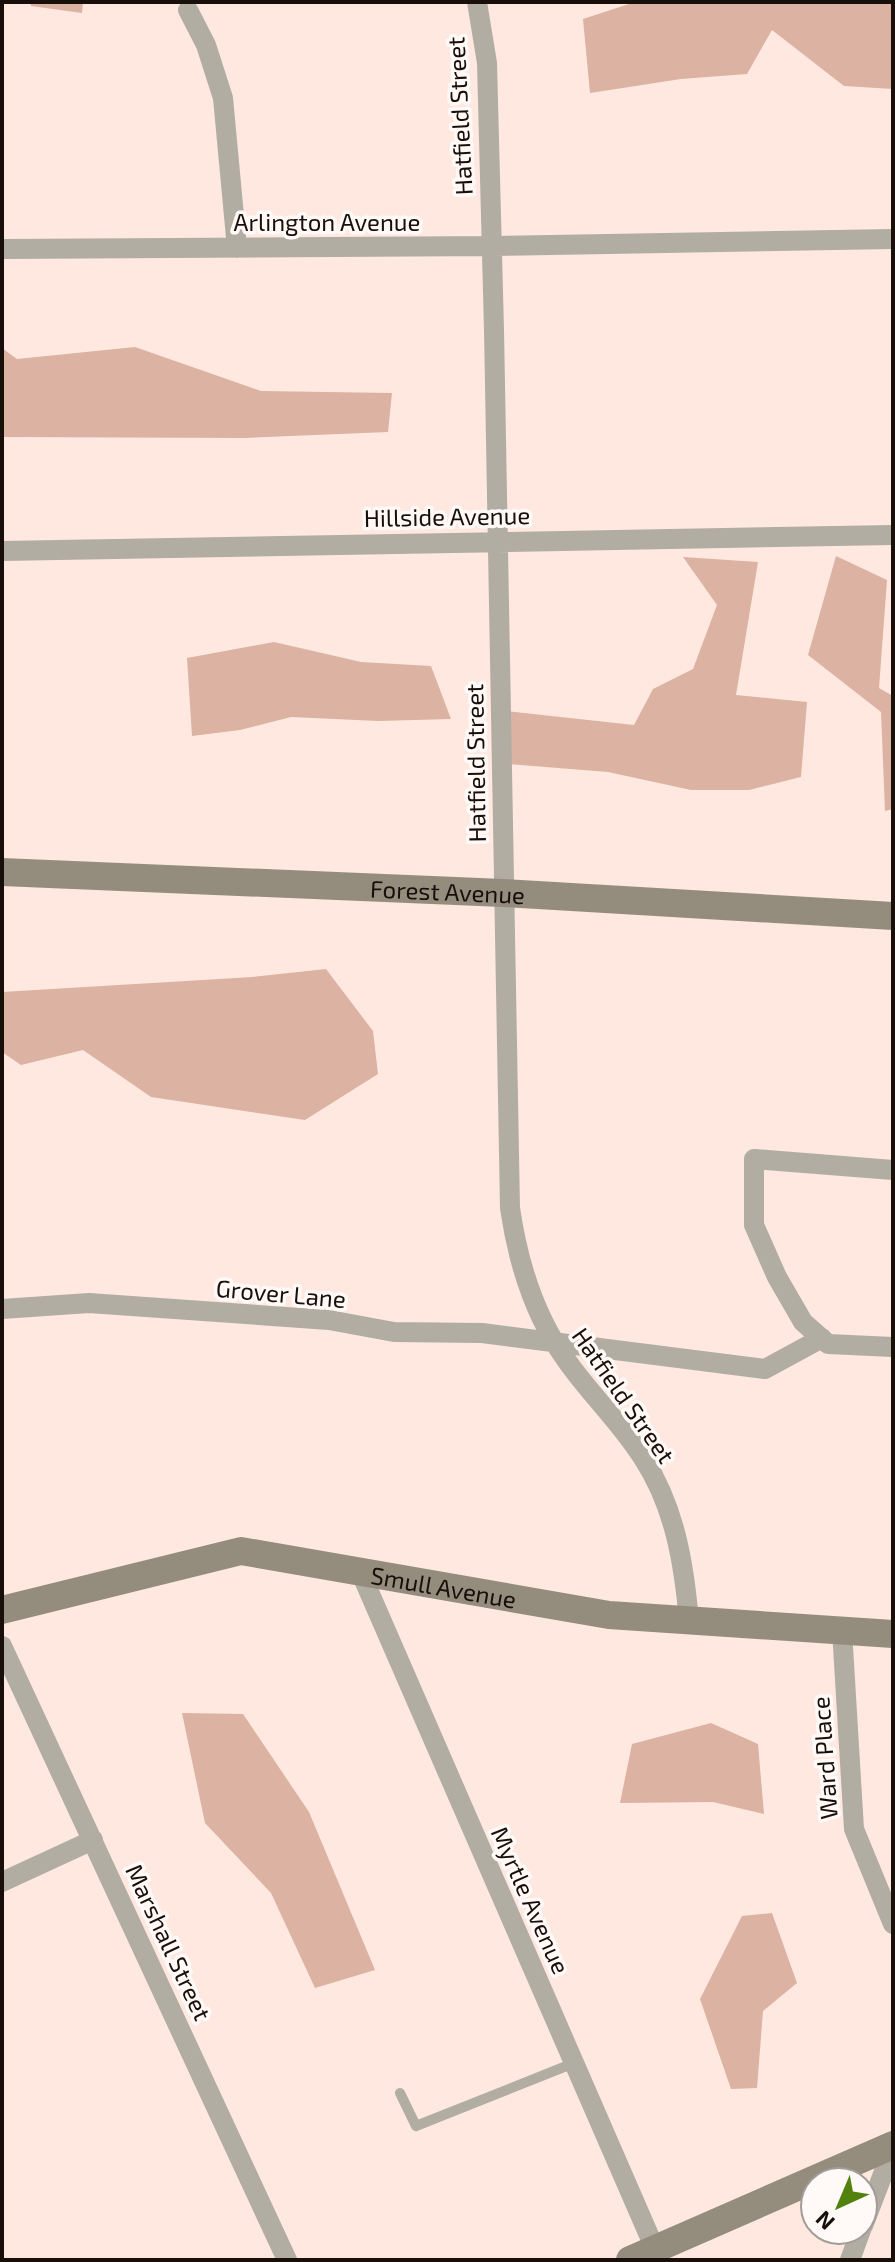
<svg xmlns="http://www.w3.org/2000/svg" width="895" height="2262" font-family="'Exo 2',sans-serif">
<rect width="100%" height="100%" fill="#fee8e0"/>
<path fill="#dcb2a3" d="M30 2H83L82 13 31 6Z
M635 2H893V89L844 86 772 30 747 74 681 79 590 93 583 19Z
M135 347 261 391 392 393 388 432 245 438 2 437V348L17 359Z
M836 556 887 580 879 688 893 696V809L885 811 881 712 808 655Z
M683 557 758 562 736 695 807 702 801 777 749 790H691L608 772 507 764 505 711 634 725 653 689 693 669 717 605Z
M274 642 361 662 431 666 451 719 378 721 291 717 240 730 192 736 187 658Z
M326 969 373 1031 378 1074 305 1120 151 1097 83 1050 21 1065 2 1052V992L252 977Z
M182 1713 243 1714 309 1812 375 1970 315 1988 271 1893 205 1823Z
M711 1723 758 1744 764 1814 713 1802 620 1803 632 1744Z
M772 1913 797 1983 763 2011 757 2088 731 2089 700 1999 742 1916Z"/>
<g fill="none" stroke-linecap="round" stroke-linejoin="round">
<path stroke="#b1ada3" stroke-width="10" d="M400 2093 416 2126 574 2063"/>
<path stroke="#b1ada3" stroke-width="20" d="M477 2 487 63 494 330 510 1208C518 1263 534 1316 567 1361 590 1394 621 1423 643 1458 675 1507 684 1564 689 1621
M188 10 206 45 223 98 237 248
M2 249 492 246 893 239
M2 551 893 535
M893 1170 754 1159V1225L777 1277 803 1322 828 1344 893 1347
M2 1309 89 1303 329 1320 394 1332 482 1333 765 1369 822 1338
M360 1571 655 2249
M842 1630 854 1829 893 1924
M2 1646 287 2260
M2 1882 93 1840
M863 2226 893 2148
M850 2260 861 2230"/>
<g stroke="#948d7e" stroke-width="28">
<path id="s1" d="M2 872 503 893 893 916"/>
<path id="s2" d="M2 1610 241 1551 609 1615 893 1634"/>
<path d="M630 2260 893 2145"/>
</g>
</g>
<g text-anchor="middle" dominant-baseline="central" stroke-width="7" stroke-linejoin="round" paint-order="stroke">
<g font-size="24" fill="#180f0b" stroke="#fff9f7">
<text transform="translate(459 116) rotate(-93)">Hatfield Street</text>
<text x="327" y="221">Arlington Avenue</text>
<text transform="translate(447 516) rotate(-1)">Hillside Avenue</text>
<text transform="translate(475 763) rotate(-91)">Hatfield Street</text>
<text stroke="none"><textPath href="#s1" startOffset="446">Forest Avenue</textPath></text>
<text transform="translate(281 1293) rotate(5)">Grover Lane</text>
<text transform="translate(624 1395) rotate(55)">Hatfield Street</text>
<text stroke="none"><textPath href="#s2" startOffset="452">Smull Avenue</textPath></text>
<text transform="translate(824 1758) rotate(-94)">Ward Place</text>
<text transform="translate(531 1900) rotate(66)">Myrtle Avenue</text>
<text transform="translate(169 1942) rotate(65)">Marshall Street</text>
</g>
</g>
<rect width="895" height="2262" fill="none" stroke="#180f0b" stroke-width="8"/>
<g transform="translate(839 2206) rotate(224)"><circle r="38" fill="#fff9f7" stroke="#a39b99" stroke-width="2"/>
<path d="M0-6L14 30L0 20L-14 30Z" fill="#52810d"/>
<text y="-12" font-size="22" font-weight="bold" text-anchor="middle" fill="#180f0b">N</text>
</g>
</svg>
